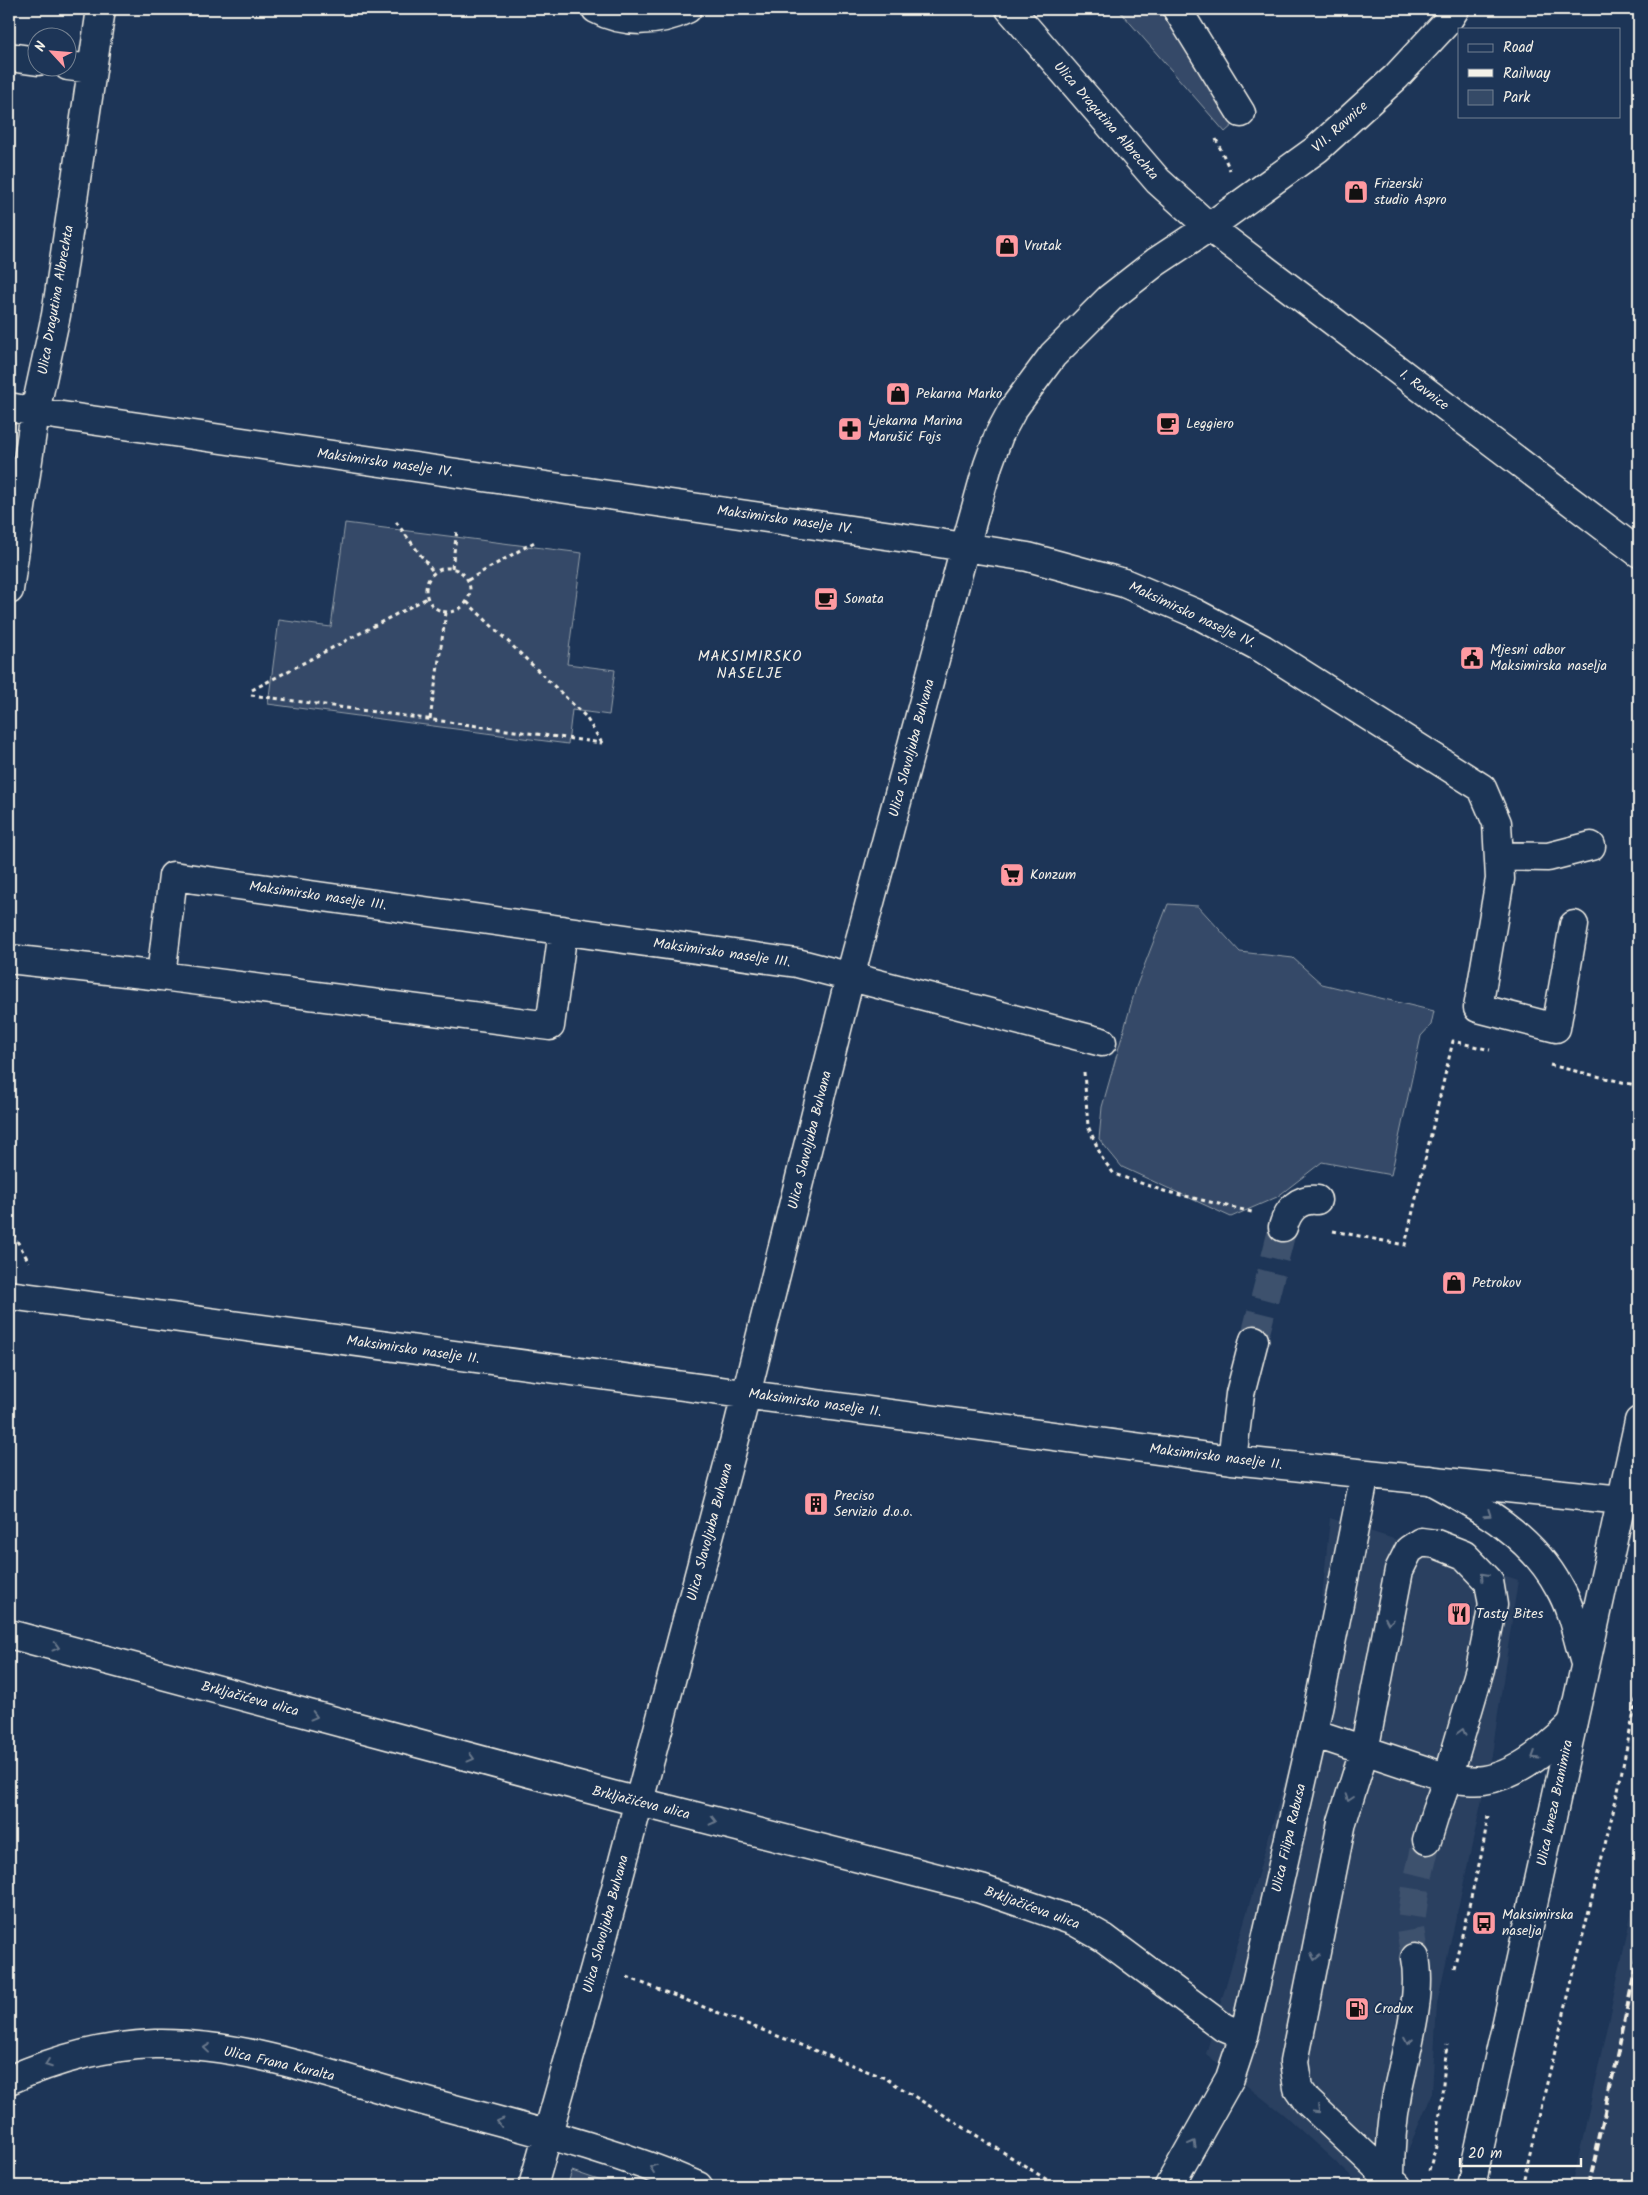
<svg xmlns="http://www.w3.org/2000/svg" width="1648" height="2195" font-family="Kalam,sans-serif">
<rect width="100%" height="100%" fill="#1d3557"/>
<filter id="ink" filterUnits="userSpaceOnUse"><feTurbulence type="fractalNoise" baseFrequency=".02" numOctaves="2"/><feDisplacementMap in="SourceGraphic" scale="10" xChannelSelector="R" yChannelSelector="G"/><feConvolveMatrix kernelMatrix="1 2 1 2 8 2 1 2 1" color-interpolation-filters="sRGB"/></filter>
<g filter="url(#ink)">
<path fill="#2a4060" d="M1330 1518 1518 1580 1492 1754 1437 2004 1432 2093 1393 2186H1362L1284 2115 1206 2054 1314 1680Z
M1639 1878V2186H1572L1582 2142Z"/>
<path fill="#354a67" stroke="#949ea8" d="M1118 9H1164L1234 124 1225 132Z
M345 523 582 553 567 664 615 670 609 715 572 710 568 744 268 704 279 620 331 627Z
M1168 904 1198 906 1240 952 1293 958 1322 984 1434 1011 1431 1025 1421 1036 1391 1175 1322 1162 1277 1197 1231 1217 1122 1167 1099 1139 1102 1107 1136 987Z
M572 2171 616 2186H567Z"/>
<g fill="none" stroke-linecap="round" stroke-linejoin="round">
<path stroke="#3d516d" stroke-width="28" stroke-dasharray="28 14" stroke-linecap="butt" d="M1254 1340 1283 1227
M1415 1958 1410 1929 1416 1887 1427 1840"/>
<defs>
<path id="minor" d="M596 9C623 24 659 23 687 9
M1010 9 1158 181 1209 227 1639 553
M1177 9 1241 113
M9 57 38 61
M68 66 91 69
M9 407 35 412 913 539 1028 557 1124 583 1195 613 1263 649 1482 788 1497 823 1500 879 1478 1008 1556 1028 1574 925
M9 590 35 412 56 315 101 9
M1499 856 1548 857 1591 846
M9 959 161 976 173 876 797 963 1102 1042
M161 976 550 1026 563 930
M1283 1227C1288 1209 1299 1198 1317 1200
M9 1295 1232 1460 1622 1500
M1232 1460 1240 1394 1254 1340
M9 1634 612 1795 981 1889 1074 1921 1104 1938 1223 2027 1244 2036
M1313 1733 1448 1778 1480 1669 1493 1605 1489 1581 1464 1555 1436 1544 1421 1542 1409 1550 1399 1570 1364 1751 1342 1822 1294 2062 1298 2088 1307 2101 1397 2186
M1427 1840 1436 1811 1448 1778C1459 1779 1473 1782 1484 1780 1517 1775 1549 1748 1572 1725
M9 2080C56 2059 103 2046 155 2044 244 2042 332 2076 417 2099 511 2125 608 2147 698 2186
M1390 2177C1390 2149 1392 2122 1397 2094 1405 2054 1423 1997 1415 1958
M533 2186 595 1967 736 1435 850 977 965 547 988 465 999 435 1013 409 1053 355 1110 298 1156 262 1209 227 1317 149 1396 77 1446 23 1455 9
M1169 2186 1230 2078 1244 2036 1313 1733 1365 1474"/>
<path id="major" d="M1430 1480C1480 1507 1532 1536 1559 1587 1572 1609 1577 1636 1584 1660
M1471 2186 1639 1421"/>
</defs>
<use href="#minor" stroke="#f4f1e8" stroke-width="31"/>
<use href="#major" stroke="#f4f1e8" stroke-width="31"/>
<path stroke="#f4f1e8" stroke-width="3" stroke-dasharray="4 4" stroke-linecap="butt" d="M1216 139 1230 170
M396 522 434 573
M426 590a22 22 0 1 1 44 0a22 22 0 1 1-44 0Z
M452 568 457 530
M468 580 536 541
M467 602 585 716 602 743
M252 690 427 598
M251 695 602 743
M430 719 446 613
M1550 1065 1639 1086
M1084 1072 1088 1126 1102 1158 1114 1174 1164 1191 1252 1212
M9 1227 29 1262
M1333 1231 1405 1245 1453 1041 1490 1050
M1454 1968 1482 1852 1488 1816
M627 1977 885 2078 1057 2186
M1429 2171 1437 2142 1447 2044
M1522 2186 1617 1795 1639 1687"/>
<use href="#minor" stroke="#1d3557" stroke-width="28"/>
<use href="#major" stroke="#1d3557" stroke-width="28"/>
<path stroke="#f4f1e8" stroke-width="4" stroke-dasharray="8 4" stroke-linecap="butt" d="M1589 2186 1639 1953"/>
</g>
<defs><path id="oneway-chevron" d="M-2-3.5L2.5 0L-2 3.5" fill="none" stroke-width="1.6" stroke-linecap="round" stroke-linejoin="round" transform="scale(1.25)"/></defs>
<g stroke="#68778a">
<use href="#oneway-chevron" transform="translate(1488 1514) rotate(34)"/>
<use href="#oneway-chevron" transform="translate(1484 1576) rotate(-132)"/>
<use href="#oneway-chevron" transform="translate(1389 1621) rotate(101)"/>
<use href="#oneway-chevron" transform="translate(56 1647) rotate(15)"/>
<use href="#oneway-chevron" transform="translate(314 1716) rotate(15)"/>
<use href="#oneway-chevron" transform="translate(1462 1732) rotate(-74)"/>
<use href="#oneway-chevron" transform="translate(1535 1756) rotate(148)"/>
<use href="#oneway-chevron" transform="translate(471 1758) rotate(15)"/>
<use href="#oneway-chevron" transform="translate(1349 1798) rotate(108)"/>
<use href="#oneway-chevron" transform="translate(713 1821) rotate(14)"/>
<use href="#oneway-chevron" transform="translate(1315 1957) rotate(101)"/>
<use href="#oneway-chevron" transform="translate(1408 2041) rotate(101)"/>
<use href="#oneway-chevron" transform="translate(207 2048) rotate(-174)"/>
<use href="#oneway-chevron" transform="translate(48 2064) rotate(160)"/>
<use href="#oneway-chevron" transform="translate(1317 2110) rotate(43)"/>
<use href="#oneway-chevron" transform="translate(500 2122) rotate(-165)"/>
<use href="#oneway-chevron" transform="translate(1193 2144) rotate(-61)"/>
<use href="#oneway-chevron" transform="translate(653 2168) rotate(-161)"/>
</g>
</g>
<defs>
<symbol id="shop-square" viewBox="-11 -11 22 22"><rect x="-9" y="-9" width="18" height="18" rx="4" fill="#ff9aa2" stroke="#1d3557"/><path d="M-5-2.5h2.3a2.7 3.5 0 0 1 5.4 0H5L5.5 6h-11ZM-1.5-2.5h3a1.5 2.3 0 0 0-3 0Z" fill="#111"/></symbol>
<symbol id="cafe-square" viewBox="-11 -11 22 22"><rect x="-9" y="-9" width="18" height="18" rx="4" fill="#ff9aa2" stroke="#1d3557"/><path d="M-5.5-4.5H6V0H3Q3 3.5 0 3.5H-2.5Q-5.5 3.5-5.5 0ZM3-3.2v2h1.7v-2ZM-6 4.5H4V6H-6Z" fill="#111"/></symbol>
<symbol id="pharmacy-square" viewBox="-11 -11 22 22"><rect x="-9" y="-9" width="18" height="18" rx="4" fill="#ff9aa2" stroke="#1d3557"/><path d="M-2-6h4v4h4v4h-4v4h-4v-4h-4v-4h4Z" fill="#111"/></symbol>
<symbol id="civic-square" viewBox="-11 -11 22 22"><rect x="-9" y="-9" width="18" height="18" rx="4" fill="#ff9aa2" stroke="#1d3557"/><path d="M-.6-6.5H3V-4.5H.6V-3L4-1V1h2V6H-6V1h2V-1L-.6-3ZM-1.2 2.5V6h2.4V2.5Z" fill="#111"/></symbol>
<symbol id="supermarket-square" viewBox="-11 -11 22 22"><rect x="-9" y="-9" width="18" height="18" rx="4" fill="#ff9aa2" stroke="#1d3557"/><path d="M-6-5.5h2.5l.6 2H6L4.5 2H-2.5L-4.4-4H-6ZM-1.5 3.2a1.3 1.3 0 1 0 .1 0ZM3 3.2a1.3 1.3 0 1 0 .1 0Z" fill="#111"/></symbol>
<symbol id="building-square" viewBox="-11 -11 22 22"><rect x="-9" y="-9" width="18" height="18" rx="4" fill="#ff9aa2" stroke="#1d3557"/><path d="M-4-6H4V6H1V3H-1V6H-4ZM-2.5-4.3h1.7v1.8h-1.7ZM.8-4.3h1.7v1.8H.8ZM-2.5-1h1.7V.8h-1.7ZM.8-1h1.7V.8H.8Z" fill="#111"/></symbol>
<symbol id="restaurant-square" viewBox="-11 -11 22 22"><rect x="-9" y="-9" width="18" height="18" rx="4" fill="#ff9aa2" stroke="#1d3557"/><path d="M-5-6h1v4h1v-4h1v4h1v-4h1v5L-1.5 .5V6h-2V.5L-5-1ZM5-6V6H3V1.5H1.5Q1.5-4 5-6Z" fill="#111"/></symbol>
<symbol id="bus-square" viewBox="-11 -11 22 22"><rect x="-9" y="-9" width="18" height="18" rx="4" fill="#ff9aa2" stroke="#1d3557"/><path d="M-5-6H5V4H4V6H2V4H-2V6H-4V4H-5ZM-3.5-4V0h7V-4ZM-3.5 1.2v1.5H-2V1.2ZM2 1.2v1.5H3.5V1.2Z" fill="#111"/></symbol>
<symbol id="fuel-square" viewBox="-11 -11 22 22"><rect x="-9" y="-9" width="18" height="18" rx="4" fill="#ff9aa2" stroke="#1d3557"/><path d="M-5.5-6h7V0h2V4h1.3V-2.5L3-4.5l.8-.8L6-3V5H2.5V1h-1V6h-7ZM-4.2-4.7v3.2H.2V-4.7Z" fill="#111"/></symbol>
</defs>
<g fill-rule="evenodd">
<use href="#shop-square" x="1342" y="178" width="28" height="28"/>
<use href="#shop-square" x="993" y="232" width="28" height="28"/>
<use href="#shop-square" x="884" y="380" width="28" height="28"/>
<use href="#cafe-square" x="1154" y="410" width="28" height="28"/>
<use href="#pharmacy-square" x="836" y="415" width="28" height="28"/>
<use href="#cafe-square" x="812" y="585" width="28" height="28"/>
<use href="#civic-square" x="1458" y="644" width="28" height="28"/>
<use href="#supermarket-square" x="998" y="861" width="28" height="28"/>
<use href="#shop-square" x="1440" y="1269" width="28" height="28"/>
<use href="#building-square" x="802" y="1490" width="28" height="28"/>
<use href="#restaurant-square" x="1445" y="1600" width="28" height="28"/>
<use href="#bus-square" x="1470" y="1909" width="28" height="28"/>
<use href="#fuel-square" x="1343" y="1995" width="28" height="28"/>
</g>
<g text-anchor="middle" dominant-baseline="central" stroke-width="4" stroke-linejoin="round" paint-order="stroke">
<g font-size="14" fill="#f4f1e8" stroke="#1d3557">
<text transform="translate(1106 121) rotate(49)">Ulica Dragutina Albrechta</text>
<text transform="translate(1340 127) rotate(-42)">VII. Ravnice</text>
<text transform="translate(56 300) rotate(-80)">Ulica Dragutina Albrechta</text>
<text transform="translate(1424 390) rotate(37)">I. Ravnice</text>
<text transform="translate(385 463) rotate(8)">Maksimirsko naselje IV.</text>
<text transform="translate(785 520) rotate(8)">Maksimirsko naselje IV.</text>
<text transform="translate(1192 615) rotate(25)">Maksimirsko naselje IV.</text>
<text transform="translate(912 748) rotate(-75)">Ulica Slavoljuba Bulvana</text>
<text transform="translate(318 896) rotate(8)">Maksimirsko naselje III.</text>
<text transform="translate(722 953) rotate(8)">Maksimirsko naselje III.</text>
<text transform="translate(810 1140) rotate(-76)">Ulica Slavoljuba Bulvana</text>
<text transform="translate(413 1350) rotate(8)">Maksimirsko naselje II.</text>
<text transform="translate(815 1403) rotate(8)">Maksimirsko naselje II.</text>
<text transform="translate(1216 1457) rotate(7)">Maksimirsko naselje II.</text>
<text transform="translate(710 1532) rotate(-75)">Ulica Slavoljuba Bulvana</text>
<text transform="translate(250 1699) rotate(15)">Brkljačićeva ulica</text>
<text transform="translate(641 1803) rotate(14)">Brkljačićeva ulica</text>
<text transform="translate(1555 1803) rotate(-78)">Ulica kneza Branimira</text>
<text transform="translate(1289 1838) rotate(-77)">Ulica Filipa Rabusa</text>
<text transform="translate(1032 1908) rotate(20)">Brkljačićeva ulica</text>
<text transform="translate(606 1924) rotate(-75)">Ulica Slavoljuba Bulvana</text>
<text transform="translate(279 2064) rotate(13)">Ulica Frana Kuralta</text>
</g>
<g font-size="14" fill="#f4f1e8" stroke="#1d3557" text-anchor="start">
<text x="1374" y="184">Frizerski<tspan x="1374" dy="16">studio Aspro</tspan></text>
<text x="1024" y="246">Vrutak</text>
<text x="916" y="394">Pekarna Marko</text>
<text x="868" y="421">Ljekarna Marina<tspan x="868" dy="16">Marušić Fojs</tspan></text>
<text x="1186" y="424">Leggiero</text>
<text x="844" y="599">Sonata</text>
<text x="1490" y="650">Mjesni odbor<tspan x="1490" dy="16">Maksimirska naselja</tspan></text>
<text x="1030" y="875">Konzum</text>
<text x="1472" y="1283">Petrokov</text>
<text x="834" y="1496">Preciso<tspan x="834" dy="16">Servizio d.o.o.</tspan></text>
<text x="1476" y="1614">Tasty Bites</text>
<text x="1502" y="1915">Maksimirska<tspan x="1502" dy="16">naselja</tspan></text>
<text x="1374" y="2009">Crodux</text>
</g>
<g font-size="15" letter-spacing="1" fill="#f4f1e8" stroke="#1d3557">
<text x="750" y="657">MAKSIMIRSKO<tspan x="750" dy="17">NASELJE</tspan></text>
</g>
</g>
<rect width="1648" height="2195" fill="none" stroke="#1d3557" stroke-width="30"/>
<rect x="15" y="15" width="1618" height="2165" fill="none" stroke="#f4f1e8" stroke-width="2" filter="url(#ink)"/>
<rect x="1458" y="28" width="162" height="90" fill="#1d3557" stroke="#738091"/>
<rect x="1468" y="44" width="25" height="8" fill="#1d3557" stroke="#738091"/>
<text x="1503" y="52" font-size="15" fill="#f4f1e8">Road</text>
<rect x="1468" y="69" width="25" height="8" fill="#f4f1e8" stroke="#738091"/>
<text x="1503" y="78" font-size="15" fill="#f4f1e8">Railway</text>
<rect x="1468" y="90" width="25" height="15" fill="#354a67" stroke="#738091"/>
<text x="1503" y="102" font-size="15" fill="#f4f1e8">Park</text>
<g transform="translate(52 52) rotate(296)"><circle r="24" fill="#1d3557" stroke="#738091"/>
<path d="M0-4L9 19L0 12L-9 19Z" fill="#ff9aa2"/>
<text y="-8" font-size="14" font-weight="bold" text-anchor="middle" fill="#f4f1e8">N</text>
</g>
<path d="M1460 2158v8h121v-8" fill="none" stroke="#f4f1e8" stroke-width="2.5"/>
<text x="1468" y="2158" font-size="15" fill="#f4f1e8" stroke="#1d3557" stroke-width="4" paint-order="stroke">20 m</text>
</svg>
